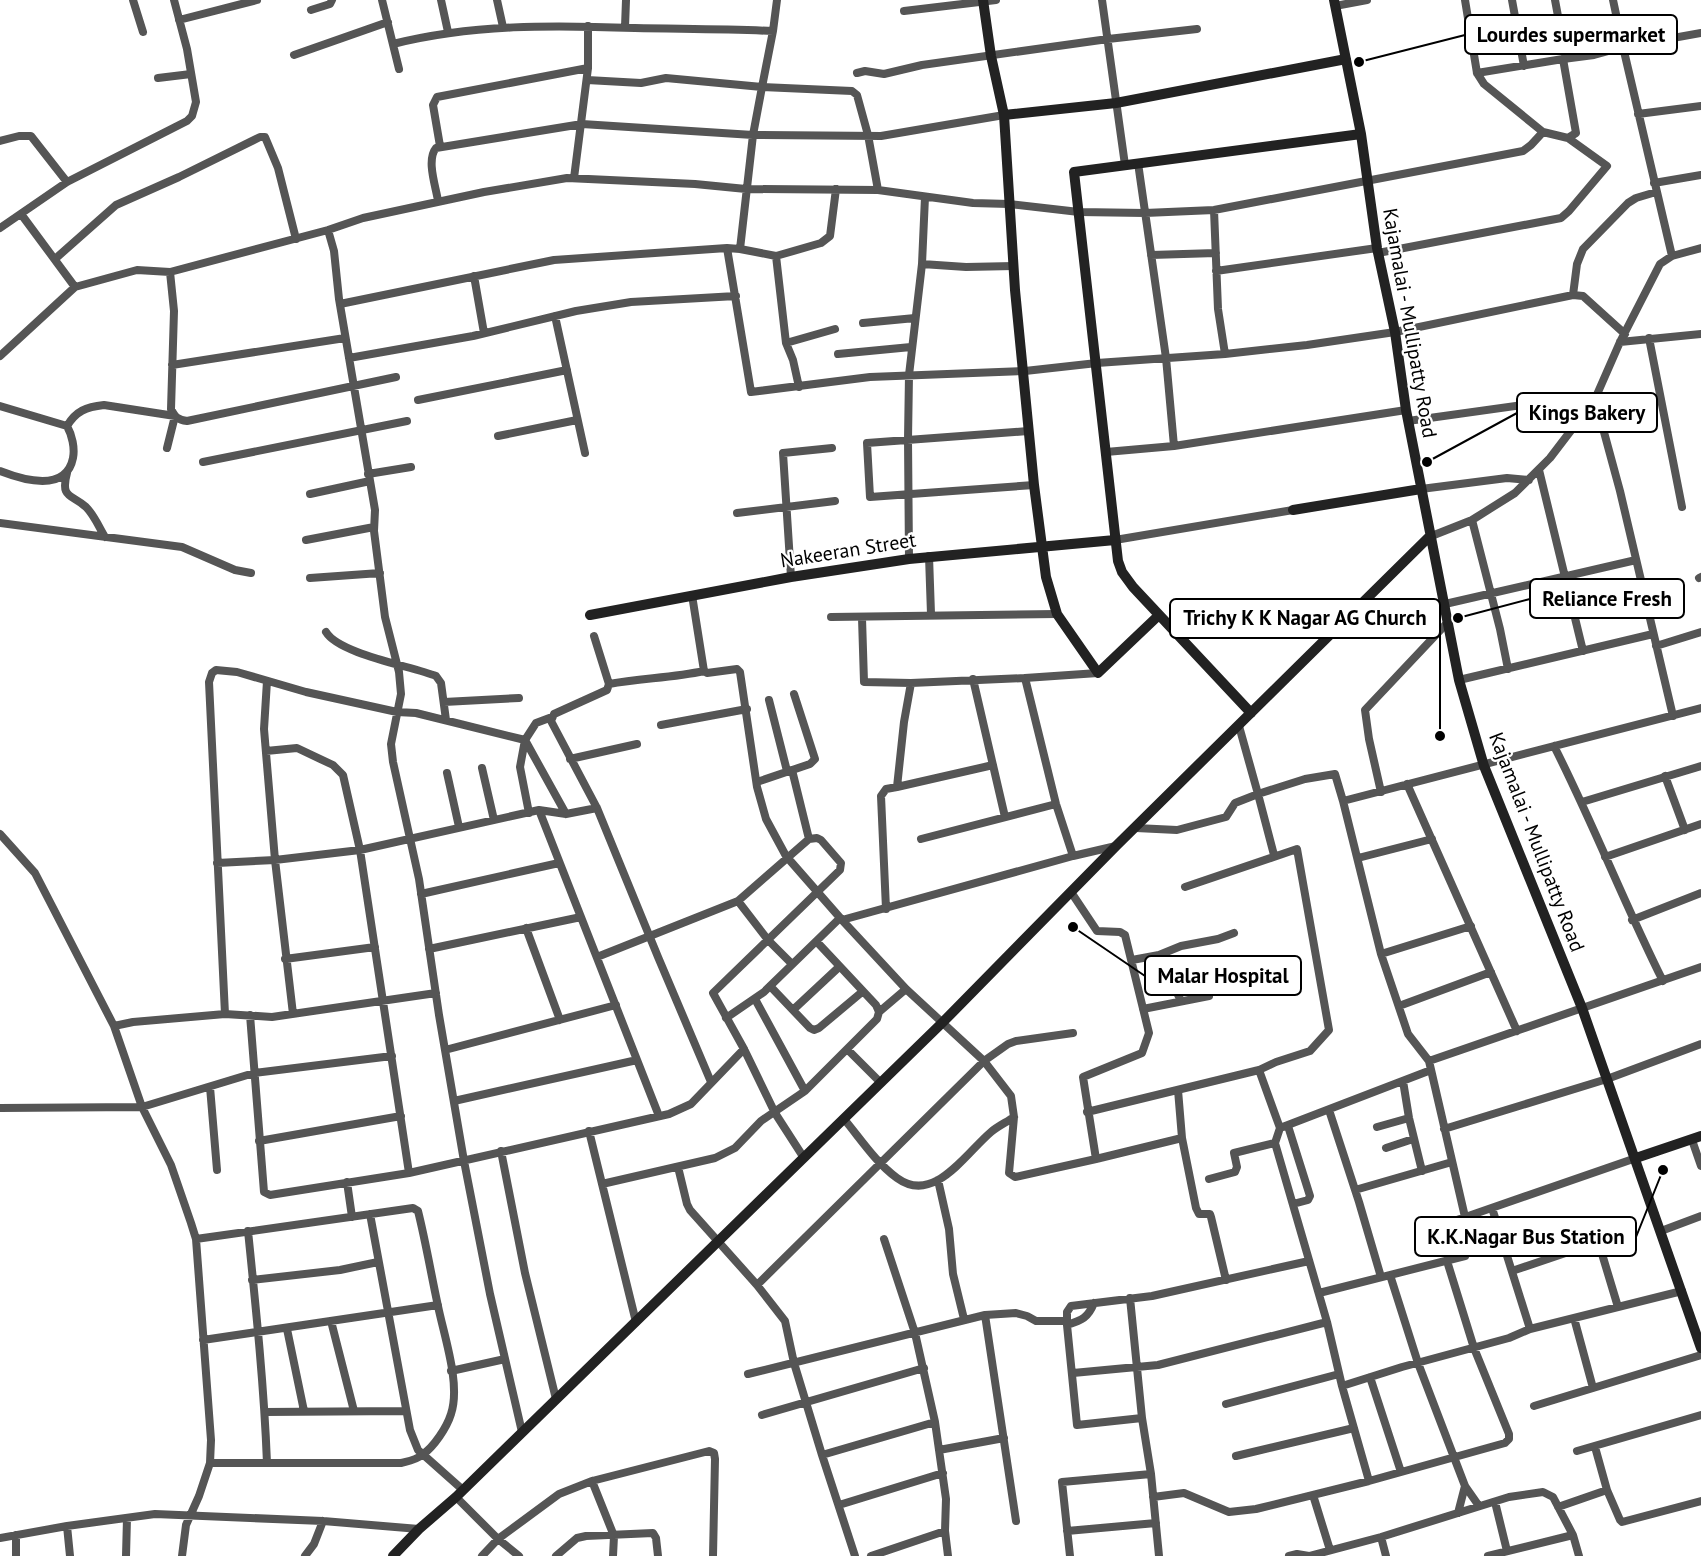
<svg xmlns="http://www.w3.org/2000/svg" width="1701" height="1556" font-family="'PT Sans',sans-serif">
<rect width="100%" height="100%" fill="#fff"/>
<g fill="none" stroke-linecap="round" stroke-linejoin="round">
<path stroke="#555" stroke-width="8" d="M133 0 143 32
M382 0 399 69
M441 0 448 32
M497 0 503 27
M1102 0 1125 165
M1465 0 1477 73
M1512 0 1524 66
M1555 0 1566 59
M1335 6 1367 0
M311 10 330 4 332 0
M904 11 996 0
M179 20 257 0
M625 27 626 0
M393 44C473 24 553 25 635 28 681 29 727 29 773 31L777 0
M294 55 388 22
M1563 59 1594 55 1623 47 1613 0
M857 73 865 71 884 74 922 65 1108 39 1197 29
M158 78 191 74
M587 80 641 83 666 78 762 87 773 31
M1638 114 1701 106
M0 141 19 136H31L67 182
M440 146 433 105 437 97 588 68
M1138 163 1166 358 1174 446
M574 178 588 68V26
M1654 183 1701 175
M878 190 868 135 857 95 852 91 762 87 753 135 740 249 727 248 751 392 870 377 1025 371 1097 363 1225 354 1307 345 1395 332 1573 295 1583 296 1625 334
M438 201C436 187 426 160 436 148L582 124 753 135 881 136 1004 115
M1214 210 1218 309 1225 354
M21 214 75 287
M0 228 67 182 187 121 192 116 196 102 187 49 174 0
M328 230 334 251 339 299 375 510 374 531 385 617 399 672 401 694 391 744 393 762 419 879 439 1015 464 1161 490 1294 522 1432
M740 249 776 256 821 243 830 236 836 189
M1378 253 1561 218 1569 211 1607 166 1568 138
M1151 255 1216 253
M776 256 786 343 793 360 799 387
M1672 256 1623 47 1701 33
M55 259 116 205 179 177 260 137H265L278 168 296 239
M922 264 966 267 1014 266
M1216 271 1377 248
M170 272 174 311 171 409C175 417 178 420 187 421L396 377
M474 276 484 333
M1573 295 1577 264 1583 249 1628 203 1636 198 1656 192
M340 304 554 260 727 248
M555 316 585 453
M863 323 915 318
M1649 338 1682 507
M1620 342 1701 334
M786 343 835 329
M838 354 911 347
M0 356 75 287 137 270 170 272 328 230 363 218 484 192 567 178 695 184 746 189 878 190 973 203 1009 204 1079 212 1145 213 1214 210 1523 151 1531 145 1543 132 1484 84 1477 73 1563 59 1576 133 1568 138 1543 132
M349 358 473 336 576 311 631 302 736 296
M172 365 345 338
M418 400 567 370
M0 406 67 426C72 435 75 448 73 458 66 493 23 480 0 471
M1408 421 1579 397 1595 399 1620 491 1673 716
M67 426C76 411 86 407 104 405L175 416 167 448
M1028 431 867 443 870 497 1034 485
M498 436 577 420
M1106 452 1174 446 1406 410
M203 462 407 421
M1539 470 1583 651
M67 473C60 499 72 494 86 507 94 515 99 527 105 537
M368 474 411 467
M1421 489 1507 478 1529 480
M310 494 370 481
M737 513 835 501
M1472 520 1500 629 1508 669
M0 523 182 547 235 570 251 573
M1429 537 1472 520 1515 493 1550 458 1595 399 1620 342 1660 264 1672 256 1701 248
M306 540 374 527
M1115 540 1293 510
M929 556 931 614
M909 559 908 439 909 375 922 264 925 197
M791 577 783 453 832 448
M310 578 380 573
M1699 578 1701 577
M692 595 704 671 707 673 737 669 740 672 757 787 766 819 786 856 842 920 906 989 984 1061 1011 1096 1014 1117 1009 1173 1015 1177 1096 1159 1083 1077 1142 1053 1149 1033 1125 935 1120 932 1097 931 1071 892
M1445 604 1636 560
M831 617 1057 614
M862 618 864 682 911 683
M326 632C339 654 411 666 436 676L441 683 446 720
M594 636 609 684 607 690 554 714 551 721 597 808 658 957 711 1082
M1656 646 1701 632
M1025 678 1098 673
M973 679 1005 817
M1459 680 1653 634
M267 681 264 729 275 860 293 1014
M609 684C641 678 672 678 704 671
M769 700 787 771
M444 702 519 698
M552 717 536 723 525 740 566 814
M661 725 747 709
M1239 726 1258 794 1305 779 1335 774 1343 801 1701 708
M1554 746C1593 823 1624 903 1663 981
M266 751 297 748 333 765 343 775 360 850 409 1173 669 1114 691 1104 744 1049
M570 759 637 744
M482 768 494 820
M792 770 809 839
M447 773 459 827
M1665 776 1685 830
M757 782 810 764 815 759 794 694
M1407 784 1517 1031
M897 787 993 765
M1381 792 1369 739 1365 710 1448 622
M1343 801 1381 954 1408 1034 1429 1061
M1582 802 1701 766
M539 810 566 814 597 808
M1136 828 1177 830 1226 817 1235 803 1258 794 1274 855
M0 834 35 873 114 1026 142 1107 171 1165 191 1223 196 1239 211 1440 210 1463 199 1496 186 1525 182 1556
M921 839 1056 804
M1605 857 1701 824
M1358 858 1432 839
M217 863 275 860 360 850 539 810 659 1116
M1185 887 1297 849 1329 1030 1310 1051 1276 1062 1259 1070
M421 894 559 863
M738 901 768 940 792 964
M886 909 881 796 886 789 897 787 904 722 911 683 1025 678 1056 804 1073 856
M842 920 1073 856 1116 846
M1632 920 1701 893
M526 928 560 1020
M429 949 581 917
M1381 954 1471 926
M1159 955 1181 1001
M597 957 738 901 809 839 817 838 821 840 841 863 840 870 713 993 744 1049 775 1113 804 1158
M285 959 375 947
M1132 960 1159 955 1181 946 1218 939 1234 933
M770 986 810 1028 814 1030 819 1028 862 992
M755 999 805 1091
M1399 1006 1491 972
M794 1009 839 967
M1143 1009 1209 996
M879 1012 906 989
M225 1014 209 682 212 673 216 670 237 672 306 692 397 712 416 713 525 740 520 767 529 813
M250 1015 264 1192 270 1195 409 1173
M726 1018 764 992 840 918
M114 1026 133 1022 225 1014 272 1017 436 993
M847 1049 881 1083
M445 1050 616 1005
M1403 1081 1409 1118 1422 1171
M210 1087 217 1170
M1178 1090 1182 1138 1196 1208 1199 1214H1210L1211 1217 1226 1280
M454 1101 637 1060
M0 1108 142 1107 254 1073 392 1056
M1329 1110 1359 1202 1381 1277
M1087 1112 1259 1070 1280 1128 1431 1070
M844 1119C860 1138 876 1163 897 1178 934 1205 965 1154 991 1132 998 1126 1007 1122 1014 1117
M1288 1126 1310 1196 1308 1200 1293 1204
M1377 1127 1409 1118
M1280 1128 1275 1143 1327 1322 1342 1386 1369 1481
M1444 1129 1607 1079 1701 1044
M589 1131 636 1322
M1692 1140 1701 1166
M259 1141 401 1116
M1386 1148 1413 1139
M501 1151 525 1273 556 1399
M1096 1159 1182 1138
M678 1167 687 1204 690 1210 757 1285 785 1321 794 1363 822 1455 855 1556
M1209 1179 1235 1172 1237 1167 1234 1153 1275 1143
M938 1180 949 1229 953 1274 964 1319
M347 1182 352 1217
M602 1184 715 1158 735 1148 761 1121 805 1091 877 1019 879 1012 876 1005 817 942
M1355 1190 1452 1162
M1492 1208 1530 1329
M370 1214 410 1430 418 1450 463 1490
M1465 1217 1429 1061 1701 967
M248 1231C256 1309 264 1386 267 1463
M1661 1231 1701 1216
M196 1239 413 1208 418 1211C426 1243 431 1274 438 1306 444 1336 461 1384 451 1414 447 1427 434 1447 422 1455 416 1460 409 1461 401 1463H210
M884 1239 915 1333 935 1422 946 1499 945 1531 948 1556
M1512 1271 1595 1243 1599 1244 1618 1307
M1390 1275 1418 1363 1465 1486 1479 1506
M252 1280 340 1270 378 1262
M757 1285 984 1061 1008 1044 1016 1041 1073 1033
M1319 1293 1465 1256 1454 1221 1636 1158
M1130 1298 1142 1418 1151 1474 1159 1556
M985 1315 1016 1521
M1574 1318 1593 1388
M331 1321 354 1411
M1067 1325C1082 1320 1088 1318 1094 1303
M287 1329 304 1411
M203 1340 438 1305
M451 1371 505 1359
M1073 1373 1158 1365 1327 1322
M748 1374 985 1315 1016 1313 1027 1316 1036 1321H1067
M1370 1377 1401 1472
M1342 1386 1402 1367 1509 1338 1530 1329 1682 1291
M1226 1404 1339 1374
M1534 1406 1701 1355
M265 1412 406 1411
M762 1415 924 1368
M1142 1418 1077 1425 1067 1325V1312L1071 1306 1152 1296 1309 1261
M1595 1447 1607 1490 1620 1520 1622 1522 1701 1501
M939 1450 1004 1438
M1577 1451 1701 1415
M822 1455 935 1422
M1236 1456 1354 1428
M592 1481 614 1536 613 1556
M1313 1495 1330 1550
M456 1497 498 1539 519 1556
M1153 1497 1184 1493 1229 1512 1256 1509 1369 1481 1505 1443 1509 1439V1434L1474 1348 1447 1261
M1495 1502 1507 1551
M839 1505 943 1473
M1558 1507 1607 1490
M1458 1513 1465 1486
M67 1526 70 1556
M1067 1531 1156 1523
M16 1535V1556
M1381 1537 1386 1556
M0 1538 67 1526 155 1514 323 1521 419 1529
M126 1556 127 1518
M305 1556 314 1544 323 1521
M482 1556 498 1539 559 1494 592 1481 709 1451 714 1453 715 1459 713 1556
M556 1556 577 1538 586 1536 653 1533 656 1538 658 1556
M871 1556 945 1531
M1070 1556 1062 1482 1151 1474
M1289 1556 1297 1554 1309 1556 1381 1537 1509 1497 1543 1492 1553 1497 1573 1535
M1488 1556 1573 1535 1579 1556"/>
<path stroke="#222" stroke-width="10" d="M983 0 991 56 1004 115 1015 290 1034 485 1046 577 1057 614 1098 673 1159 615
M1334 0 1361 134 1377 248 1395 332 1406 410 1459 680 1484 766 1582 1008 1701 1348
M1004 115 1116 103 1346 59
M1293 510 1421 489
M590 615 791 577 909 559 1115 540
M1251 713 1133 587 1122 572 1118 561 1074 172 1361 134
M1636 1158 1701 1136
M393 1556 419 1529 456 1497 943 1022 1117 845 1429 537"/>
</g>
<g text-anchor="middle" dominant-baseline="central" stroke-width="4.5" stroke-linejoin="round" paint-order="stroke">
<g font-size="20" fill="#000" stroke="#fff">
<text transform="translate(1410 323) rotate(80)">Kajamalai - Mullipatty Road</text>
<text transform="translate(848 550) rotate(-9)">Nakeeran Street</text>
<text transform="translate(1537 842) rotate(69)">Kajamalai - Mullipatty Road</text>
</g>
</g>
<path fill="none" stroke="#000" stroke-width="2" d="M1359 62L1465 35M1427 462L1517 413M1458 618L1530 599M1440 736L1440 618M1073 927L1145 976M1663 1170L1636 1237"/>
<g fill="#000" stroke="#fff" stroke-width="2">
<circle cx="1359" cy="62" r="6"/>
<circle cx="1427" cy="462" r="6"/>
<circle cx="1458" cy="618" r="6"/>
<circle cx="1440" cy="736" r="6"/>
<circle cx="1073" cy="927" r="6"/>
<circle cx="1663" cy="1170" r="6"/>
</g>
<g fill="#fff" stroke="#000" stroke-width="2">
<rect x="1465" y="15" width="212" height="39" rx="6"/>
<rect x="1517" y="393" width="140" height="39" rx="6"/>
<rect x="1530" y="579" width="154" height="39" rx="6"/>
<rect x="1170" y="599" width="270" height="39" rx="6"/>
<rect x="1145" y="956" width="156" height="39" rx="6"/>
<rect x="1415" y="1217" width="221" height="39" rx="6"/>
</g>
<g font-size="21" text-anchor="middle" font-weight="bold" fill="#000">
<text x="1571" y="42">Lourdes supermarket</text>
<text x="1587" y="420">Kings Bakery</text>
<text x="1607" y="606">Reliance Fresh</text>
<text x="1305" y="625">Trichy K K Nagar AG Church</text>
<text x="1223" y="983">Malar Hospital</text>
<text x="1526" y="1244">K.K.Nagar Bus Station</text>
</g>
</svg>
